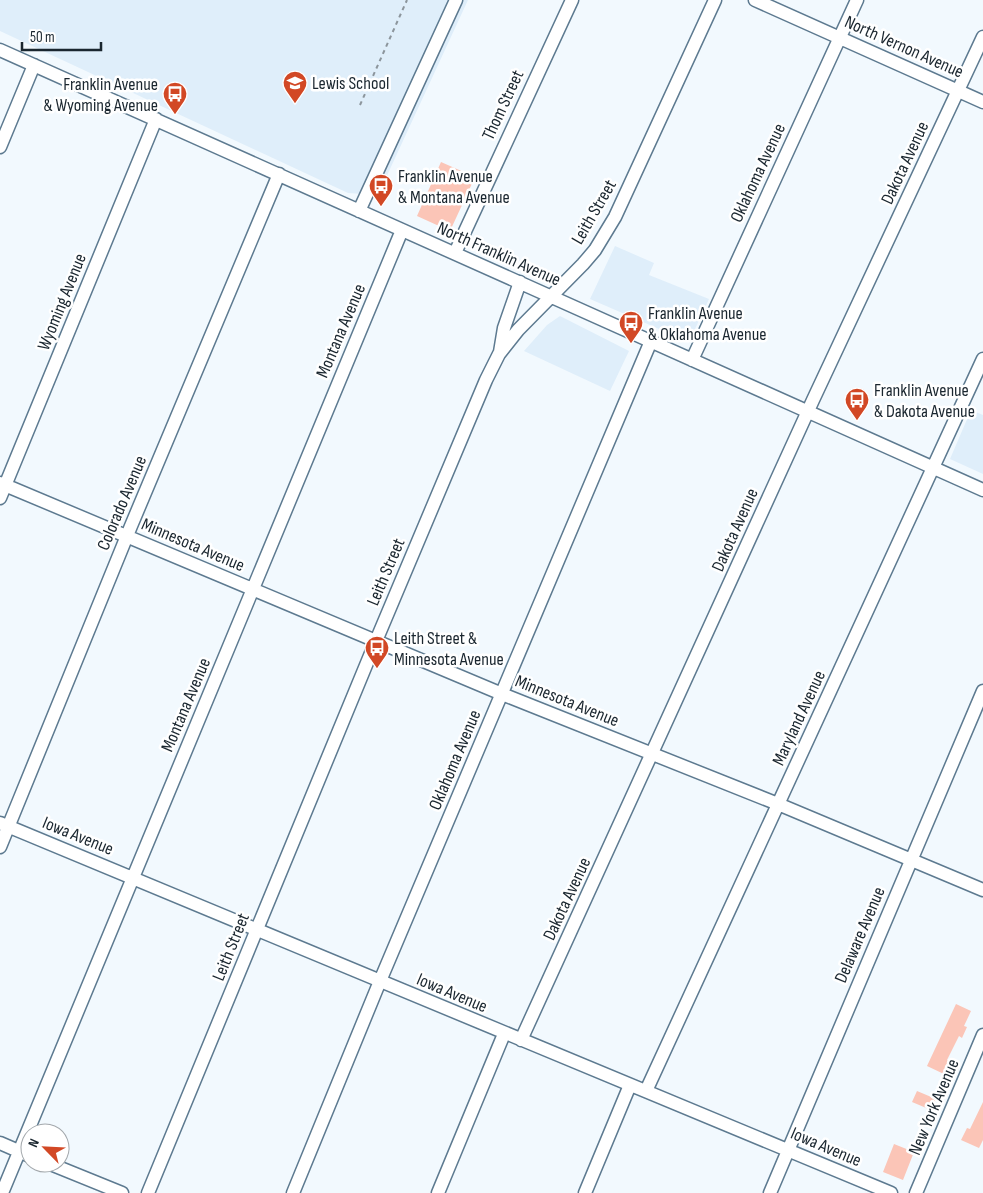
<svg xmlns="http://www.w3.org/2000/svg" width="983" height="1193" font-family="'Sofia Sans Condensed',sans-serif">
<rect width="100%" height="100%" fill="#f2f9fe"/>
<path fill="#dfeefa" d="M0 0H468L378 195 348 193 0 31Z
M615 246 654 263 649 275 709 299 689 342 590 299Z
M560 316 629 351 610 391 524 351 547 325Z
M971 410 983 415V474L950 459Z"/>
<path fill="#fbc5b7" d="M441 162 475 177 450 231 417 216Z
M956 1004 971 1011 964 1026 967 1027 962 1038 959 1036 947 1060 952 1062 946 1075 927 1066Z
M917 1091 936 1099 931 1110 912 1102Z
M983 1102V1140L979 1148 961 1140 967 1128 970 1129Z
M894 1144 914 1152 903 1180 883 1172Z"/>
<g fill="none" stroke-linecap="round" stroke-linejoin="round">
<defs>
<path id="minor" d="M755 0 983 102
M0 50 983 490
M0 147 34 65
M359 211 456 0
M455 253 572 0
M500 352 504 328 520 282
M692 360 857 0
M0 483 502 694 778 804 983 890
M0 498 156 119
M0 823C296 948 594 1069 891 1193
M0 847 131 526 279 174
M521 1040 813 400 983 37
M646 1091 983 359
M0 1143 30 1156
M48 1163 122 1193
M2 1193 402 230
M148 1193 376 641 486 380 499 354 518 330 583 264 595 250 615 217 715 0
M293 1193 380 981 651 341
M438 1193 504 1034
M585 1193 630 1085
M770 1193 983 691
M916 1193 983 1035"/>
</defs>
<use href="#minor" stroke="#5d7a90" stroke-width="15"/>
<path stroke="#8c959c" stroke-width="2" stroke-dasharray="4 4" stroke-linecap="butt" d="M360 105 407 0"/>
<use href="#minor" stroke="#fff" stroke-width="12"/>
</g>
<defs>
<symbol id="school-pin" viewBox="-11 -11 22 30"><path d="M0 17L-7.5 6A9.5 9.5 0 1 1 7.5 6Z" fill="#d24825" stroke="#fff"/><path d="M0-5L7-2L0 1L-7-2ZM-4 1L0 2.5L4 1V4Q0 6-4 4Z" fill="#fff"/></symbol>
<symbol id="bus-pin" viewBox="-11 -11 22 30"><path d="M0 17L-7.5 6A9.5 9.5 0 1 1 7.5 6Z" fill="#d24825" stroke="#fff"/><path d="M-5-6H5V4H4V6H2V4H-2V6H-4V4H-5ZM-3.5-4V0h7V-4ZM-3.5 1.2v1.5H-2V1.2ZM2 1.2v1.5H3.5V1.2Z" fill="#fff"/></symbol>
</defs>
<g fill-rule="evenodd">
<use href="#school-pin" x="281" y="69" width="28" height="38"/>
<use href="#bus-pin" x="161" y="80" width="28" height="38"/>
<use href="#bus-pin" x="367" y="172" width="28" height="38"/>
<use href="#bus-pin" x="617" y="309" width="28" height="38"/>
<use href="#bus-pin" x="843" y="386" width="28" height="38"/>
<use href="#bus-pin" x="363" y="634" width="28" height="38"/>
</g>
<g text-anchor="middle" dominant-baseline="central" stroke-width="5" stroke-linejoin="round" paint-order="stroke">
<g font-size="18" fill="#1a262f" stroke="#fff">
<text transform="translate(904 47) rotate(24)">North Vernon Avenue</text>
<text transform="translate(503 105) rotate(-65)">Thom Street</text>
<text transform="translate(905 163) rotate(-65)">Dakota Avenue</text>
<text transform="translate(758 173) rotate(-65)">Oklahoma Avenue</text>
<text transform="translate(594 212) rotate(-60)">Leith Street</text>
<text transform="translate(499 254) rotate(24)">North Franklin Avenue</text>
<text transform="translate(62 302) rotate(-68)">Wyoming Avenue</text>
<text transform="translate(341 331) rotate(-67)">Montana Avenue</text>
<text transform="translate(122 503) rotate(-67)">Colorado Avenue</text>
<text transform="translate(735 530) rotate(-66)">Dakota Avenue</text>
<text transform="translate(193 545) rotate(23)">Minnesota Avenue</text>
<text transform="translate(386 572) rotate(-67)">Leith Street</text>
<text transform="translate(567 701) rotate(22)">Minnesota Avenue</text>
<text transform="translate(186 705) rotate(-67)">Montana Avenue</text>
<text transform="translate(799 718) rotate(-65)">Maryland Avenue</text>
<text transform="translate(455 760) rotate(-67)">Oklahoma Avenue</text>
<text transform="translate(78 836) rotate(22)">Iowa Avenue</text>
<text transform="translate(567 899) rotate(-65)">Dakota Avenue</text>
<text transform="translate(860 935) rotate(-67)">Delaware Avenue</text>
<text transform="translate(231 947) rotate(-68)">Leith Street</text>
<text transform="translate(452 993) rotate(23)">Iowa Avenue</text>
<text transform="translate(934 1107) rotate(-67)">New York Avenue</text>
<text transform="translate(826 1147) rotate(23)">Iowa Avenue</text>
</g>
<g font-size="18" fill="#1a262f" stroke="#fff" text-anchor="start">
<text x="312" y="83">Lewis School</text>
<text x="158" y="84" text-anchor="end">Franklin Avenue<tspan x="158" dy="21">&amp; Wyoming Avenue</tspan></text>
<text x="398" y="176">Franklin Avenue<tspan x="398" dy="21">&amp; Montana Avenue</tspan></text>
<text x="648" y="313">Franklin Avenue<tspan x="648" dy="21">&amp; Oklahoma Avenue</tspan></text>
<text x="874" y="390">Franklin Avenue<tspan x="874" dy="21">&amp; Dakota Avenue</tspan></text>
<text x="394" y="638">Leith Street &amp;<tspan x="394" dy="21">Minnesota Avenue</tspan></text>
</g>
</g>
<g transform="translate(45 1148) rotate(294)"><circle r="24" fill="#ffffff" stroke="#a3a8ac"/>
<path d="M0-4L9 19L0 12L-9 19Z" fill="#d24825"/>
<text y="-8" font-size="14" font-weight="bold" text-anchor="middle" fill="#1a262f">N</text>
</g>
<path d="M22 42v8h79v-8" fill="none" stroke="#1a262f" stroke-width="2.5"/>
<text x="30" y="42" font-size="15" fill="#1a262f" stroke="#ffffff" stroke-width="4" paint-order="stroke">50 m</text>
</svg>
